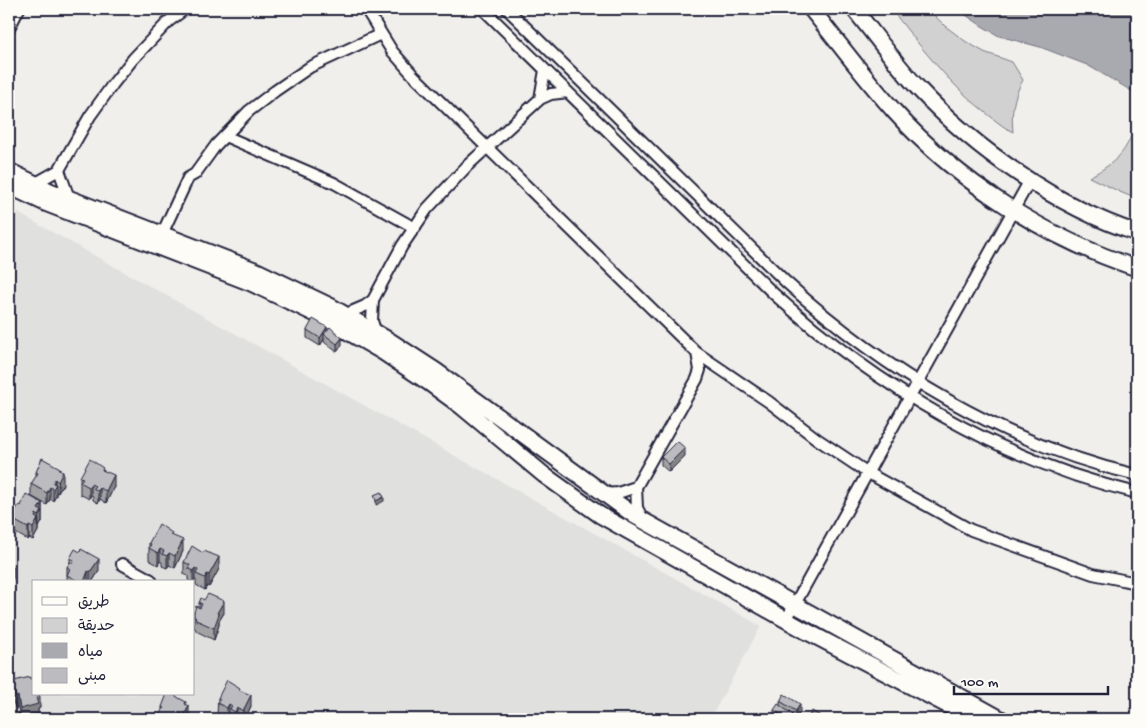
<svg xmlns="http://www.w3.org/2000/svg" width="1146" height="728" font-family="'Gochi Hand','Playpen Sans Arabic',sans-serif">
<rect width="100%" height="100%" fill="#f0efec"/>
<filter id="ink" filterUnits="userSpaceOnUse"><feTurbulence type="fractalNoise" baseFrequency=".02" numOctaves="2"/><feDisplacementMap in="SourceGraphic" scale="10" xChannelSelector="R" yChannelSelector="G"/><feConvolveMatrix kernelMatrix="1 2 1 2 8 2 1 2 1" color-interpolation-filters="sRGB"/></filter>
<g filter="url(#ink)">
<path fill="#e0e0df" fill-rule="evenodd" d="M9 208 761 626 710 719H9ZM34 582H194V694H34Z"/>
<path fill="#d2d1d1" stroke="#7a7a86" d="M891 9H928L945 26 965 41 984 52 1012 62 1023 80C1013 97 1011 113 1013 132 1002 127 994 119 985 112 948 83 920 46 891 9Z
M1132 133H1137V199L1120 192 1089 177C1108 167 1125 156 1132 133Z"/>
<path fill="#a9a9b0" stroke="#737381" d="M957 9H1137V94L1087 65 1040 47 999 36 982 26Z"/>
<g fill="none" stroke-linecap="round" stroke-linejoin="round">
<defs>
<path id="street" d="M366 9 392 51 413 75 697 353 700 370 697 379 636 487 637 508 643 519
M483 9 774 294C877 387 1001 461 1137 493
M507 9 786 282C884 371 1006 445 1137 475
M9 28 19 9
M540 99 545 70
M225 136 334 183 415 228
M59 170 69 198
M34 184 59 170 90 116 113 84 133 59 169 21 185 9
M162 234 188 178 195 174 216 145 249 111 275 91 310 67 381 34
M344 315 365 306 373 300
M376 333 372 321 373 300 402 246 427 209 468 165 540 99 551 94 568 92
M697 353 769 402 817 439 868 473 971 530 1093 574 1137 583
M603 494 618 493 636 487
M122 564 151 580
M786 620 1030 180"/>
<path id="secondary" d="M811 9C839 43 865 79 895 112 958 182 1047 239 1137 268
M854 9C875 35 895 63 918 88 975 149 1057 207 1137 233
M9 171 50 191 257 271 330 306 390 341 436 371 635 516 1001 719
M9 186 45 203 251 283 324 318 383 352 428 382 461 406 544 475 600 515 804 630 974 719"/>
</defs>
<use href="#street" stroke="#22223b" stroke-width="14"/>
<use href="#secondary" stroke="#22223b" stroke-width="19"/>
<use href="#street" stroke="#fdfcf7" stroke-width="10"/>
<use href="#secondary" stroke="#fdfcf7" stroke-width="15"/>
</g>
<path fill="#a2a2a5" stroke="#22223b" d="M307 330 327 331 342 345 337 352 324 342V339L320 346 307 338Z
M685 456 669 472 661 465V457Z
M103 470 114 487 106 503 100 499 98 503 93 500V496L91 495 89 499 80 494V477Z
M60 471 63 484 58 493 56 492V496L53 501 50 499 47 505 31 496V484L36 477V472Z
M42 503V522L39 527H38V531L33 540 29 538 28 540 10 530V518L21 506Z
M172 536 183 551 175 568 169 565 167 568 162 566V562L160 561 158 565 149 560V543Z
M70 558 99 571 92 582H67V567L70 563Z
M184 562 219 569 209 587 207 586 205 590 196 585V580H195L193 582H191L188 580V576L184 574Z
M199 603 224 613 219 621V625L214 640 196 631V629L194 628V612L199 607Z
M30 679 40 708 38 709V715L43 719H20L18 708 16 709 10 694V682Z
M240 691 251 706 245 719H230V717L229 716 227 719H226L217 715 218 698Z
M780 701 800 712 796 719 793 717V719H773L774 717V710L780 706Z
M186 704 189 718 188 719H156L162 711V707Z"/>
<path fill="#848486" stroke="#22223b" d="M327 327V335L324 334V339L320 346V338Z
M342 338V345L337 352V344Z
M685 448V456L669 472V464Z
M60 468V478L63 472V484L58 493 59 470Z
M114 475V487L106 503V491Z
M55 479V486L56 484V496L53 501V483Z
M91 484V495L89 499V487Z
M50 487V499L47 505V493Z
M100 488V499L98 503V491Z
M384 497V501L376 505V501Z
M42 503V522L39 527 38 509Z
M36 514V523L38 519V531L33 540V528L35 517Z
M29 526V538L28 540V528Z
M183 540V551L175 568V556Z
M160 549V561L158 565V553Z
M169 553V565L167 568V556Z
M219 557V569L209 587V575Z
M99 559V571L92 582H90V572Z
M10 562V572L13 567V578L9 586V564Z
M195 568V580L193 582V571Z
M88 571V582H84Z
M207 574V586L205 590V578Z
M224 601V613L219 621V625L214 640V628L217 613Z
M10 658V670L9 676V659Z
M34 694 40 697V708L38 709V716L26 719H20V709Z
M251 695V706L245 719H243V711Z
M18 696V708L16 709V697Z
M186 702V712L189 706V718L188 719H184L185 704Z
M229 704V716L227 719V708Z
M800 704V712L796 719V711Z
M237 708V719H235V712Z"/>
<path fill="#bcbcc0" stroke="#22223b" d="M313 319 327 327 320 338 307 330Z
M330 327 342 338 337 344 324 334Z
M677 441 685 448 669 464 661 457Z
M42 458 60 468 59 470 63 472 58 482 55 479 53 483 56 484 53 489 50 487 47 493 31 484 38 473 36 472Z
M90 459 103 468 102 470 114 475 106 491 100 488 98 491 93 488 95 486 91 484 89 487 80 482 83 478 80 477Z
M381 492 384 497 376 501 374 495Z
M26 494 42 503 38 509 42 511 39 516 36 514 35 517 38 519 33 528 29 526 28 528 10 518 19 505 21 506Z
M159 524 172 533 171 535 183 540 175 556 169 553 167 556 162 554 164 551 160 549 158 553 149 548 151 544 149 543Z
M192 546 203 553 204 551 219 557 209 575 207 574 205 578 196 574 198 570 195 568 193 571 188 568 190 565 184 562Z
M75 549 80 552 81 549 99 559 90 572 88 571 84 582H80L67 575 70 569 67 567 70 562 72 564 74 560 70 558Z
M9 562H10L9 564 13 567 9 574Z
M208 594 224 601 217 613 219 614 214 628 196 620V618L194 616V612L196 606 200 608 202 604 199 603 201 598 204 600Z
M30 677V679L34 678V694H39L40 697 36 698 38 704 20 709 18 696 16 697 10 682Z
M227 680 240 688 239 690 251 695 243 711 237 708 235 712 230 709 232 706 229 704 227 708 217 703 220 699 218 698Z
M167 694H172L186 702 185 704 189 706 184 715 180 713 179 717 182 718 181 719H156L164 708 162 707Z
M784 694 800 704 796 711 780 701Z
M778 704 793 715 790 719H768L769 717 773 719 776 713 785 717 774 710Z
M812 711 824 718 823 719H807Z
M41 714 43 719H24Z"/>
</g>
<rect width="1146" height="728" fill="none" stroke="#fdfcf7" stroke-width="30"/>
<rect x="15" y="15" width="1116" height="698" fill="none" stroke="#22223b" stroke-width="2" filter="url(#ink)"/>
<rect x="32" y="580" width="162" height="115" fill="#fdfcf7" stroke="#a5a5ac"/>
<rect x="42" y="597" width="25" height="8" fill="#fdfcf7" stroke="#a5a5ac"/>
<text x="78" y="606" font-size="15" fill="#22223b">طريق</text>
<rect x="42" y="618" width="25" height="15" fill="#d2d1d1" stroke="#a5a5ac"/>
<text x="78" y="630" font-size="15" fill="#22223b">حديقة</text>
<rect x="42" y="643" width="25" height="15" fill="#a9a9b0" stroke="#a5a5ac"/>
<text x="78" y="656" font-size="15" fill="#22223b">مياه</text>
<rect x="42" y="668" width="25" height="15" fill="#bcbcc0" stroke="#a5a5ac"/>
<text x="78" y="680" font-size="15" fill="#22223b">مبنى</text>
<path d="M954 686v8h154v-8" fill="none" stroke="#22223b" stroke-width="2.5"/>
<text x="961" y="686" font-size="15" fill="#22223b" stroke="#fdfcf7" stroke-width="4" paint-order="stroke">100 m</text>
</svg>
